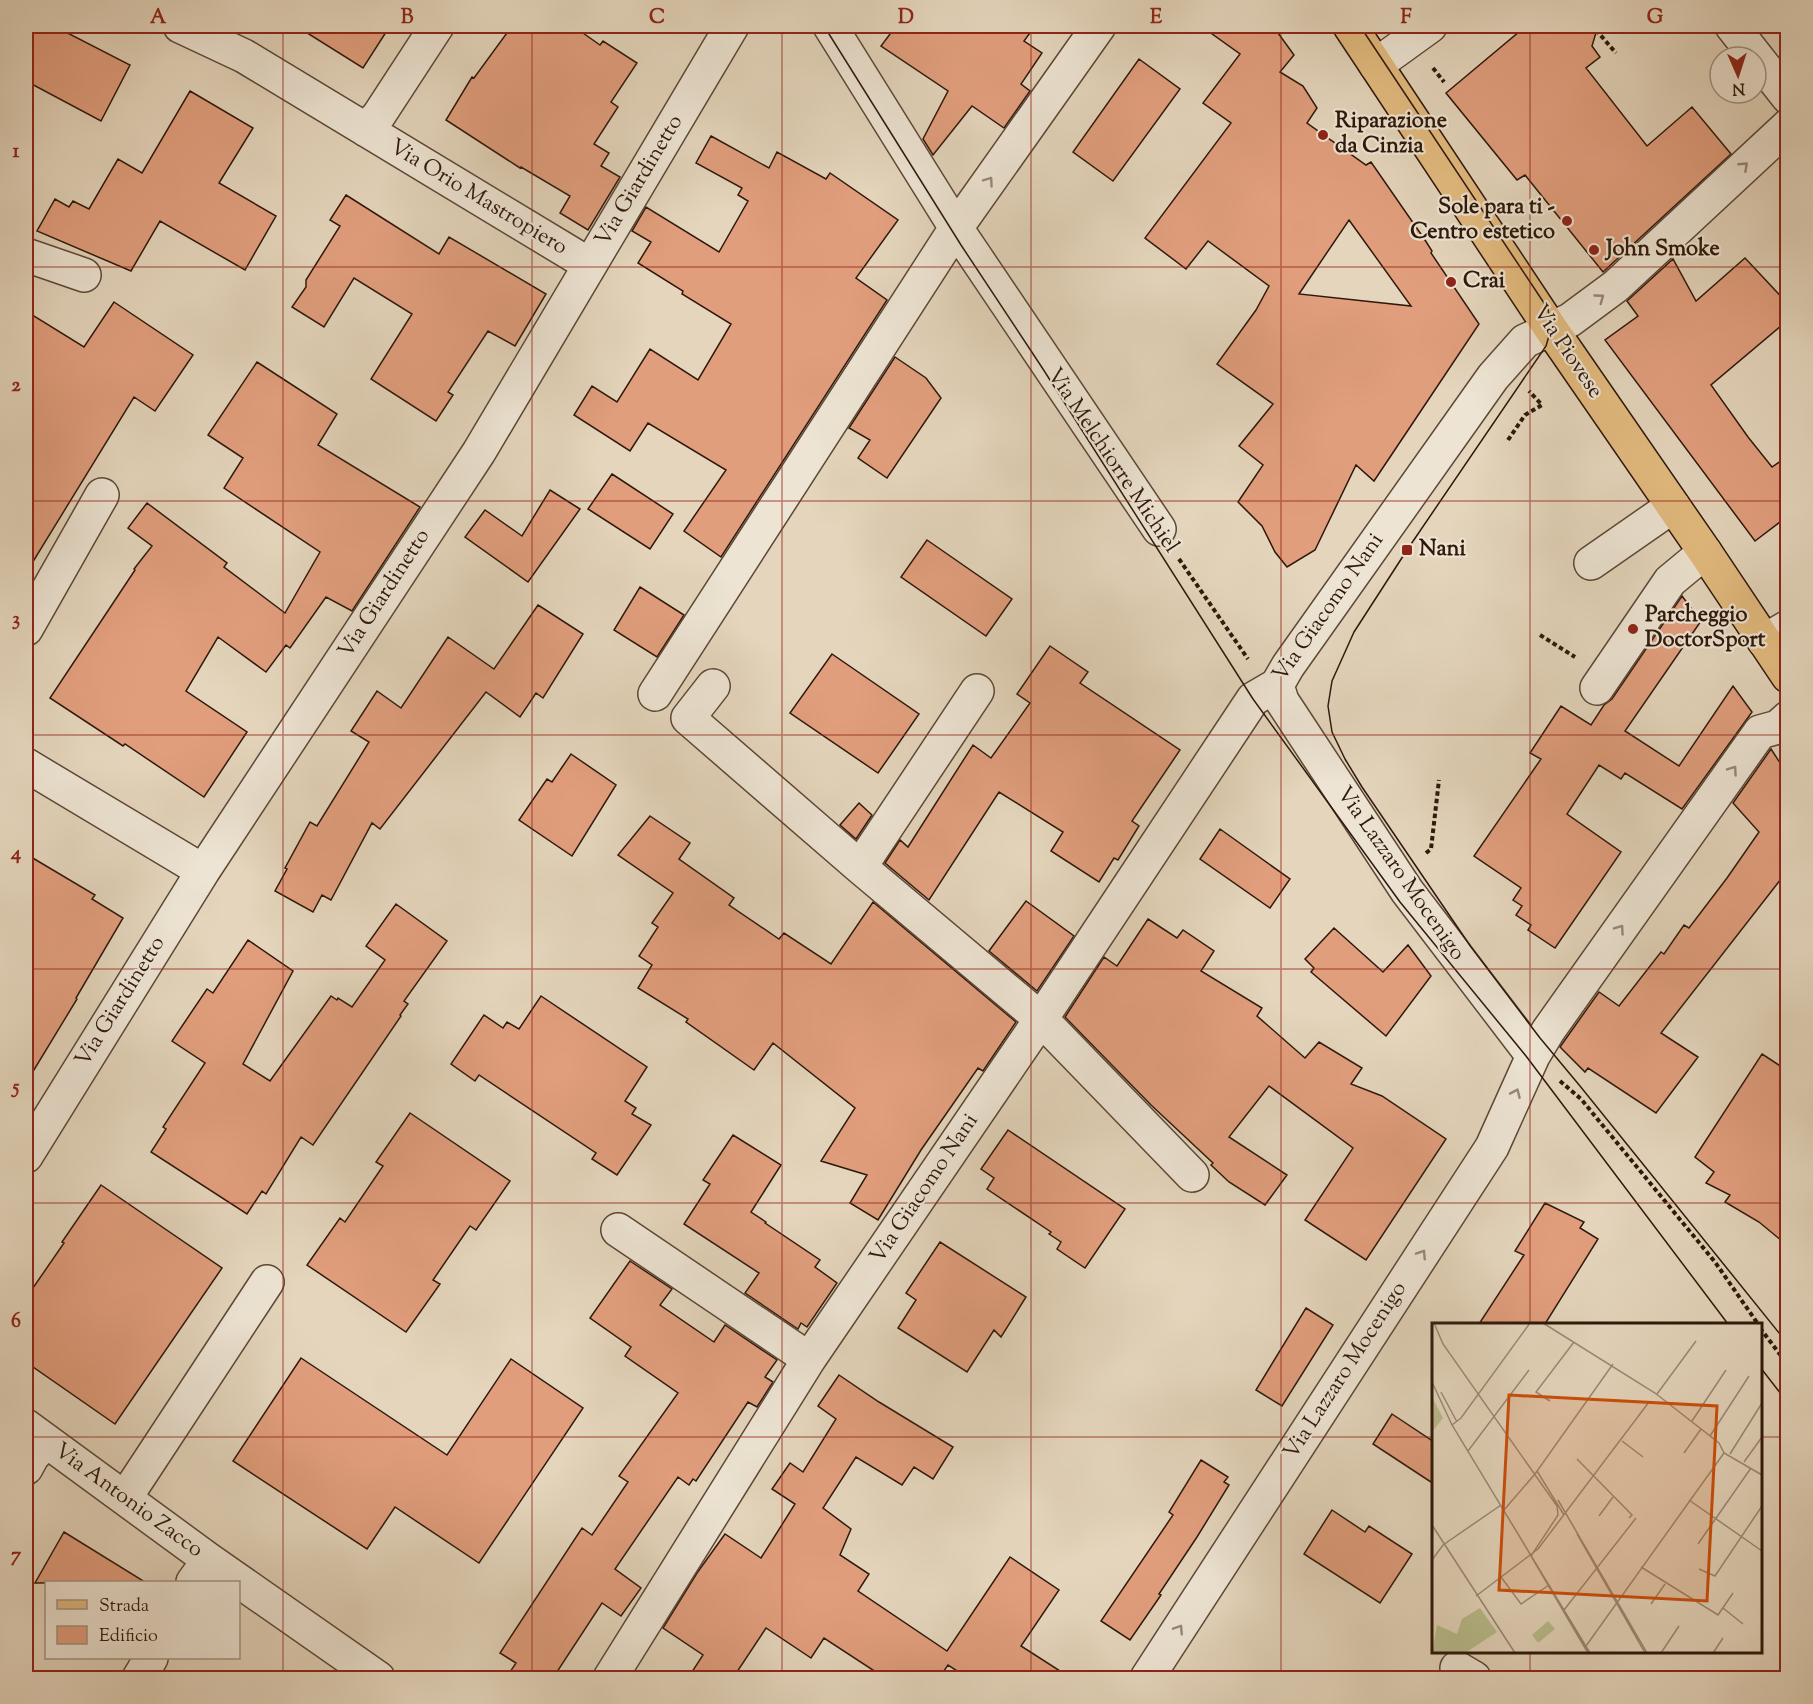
<svg xmlns="http://www.w3.org/2000/svg" width="1813" height="1704" font-family="'Sorts Mill Goudy',serif">
<rect width="100%" height="100%" fill="#e4d5bc"/>
<filter id="stains"><feTurbulence type="fractalNoise" baseFrequency=".00333" numOctaves="4"/><feColorMatrix values="0 0 0 0 .2 0 0 0 0 .09 0 0 0 0 .02 0 0 0 .5 -.17"/></filter>
<radialGradient id="worn" r=".72"><stop offset=".6" stop-color="#630" stop-opacity="0"/><stop offset="1" stop-color="#630" stop-opacity=".3"/></radialGradient>
<path fill="#e19e7d" stroke="#2e180b" stroke-width="1.5" fill-rule="evenodd" d="M26 26H54L130 65 101 121 26 81Z
M296 26H390L363 68Z
M512 26H573L600 45 603 41 637 63 611 102 618 107 594 144 609 153 601 166 620 177 588 230 560 213 570 196 521 167 520 168 446 120 472 77 474 78Z
M896 26H1035L1024 41 1042 53 1021 84 1030 91 1004 128 972 106 933 155 923 139 948 91 881 46Z
M1201 26H1273L1294 55 1280 72 1303 86 1317 108 1307 123 1366 165 1371 162 1425 240 1432 251 1431 253 1479 324 1374 481 1356 465 1315 550 1287 567 1275 552 1262 526 1238 502 1263 465 1239 446 1273 404 1217 364 1256 310 1269 286 1208 241 1186 269 1145 238 1231 123 1203 103 1240 54ZM1349 220 1411 306 1299 294Z
M1526 26H1598L1592 46 1600 57 1586 68 1647 146 1692 107 1731 154 1603 272 1525 175 1517 180 1446 93Z
M1139 59 1180 89 1113 181 1073 152Z
M190 91 253 128 219 183 276 216 245 270 160 221 131 271 37 231 55 199 69 207 73 201 89 209 118 159 142 173Z
M711 136 769 168 777 152 826 179 830 173 898 220 856 278 887 300 721 557 684 531 726 470 648 423 630 451 574 415 592 386 617 402 650 349 698 380 731 324 682 294 683 291 638 263 651 242 632 231 646 207 719 252 748 201 738 195 742 188 696 163Z
M346 195 439 254 449 237 546 294 515 346 488 331 448 392 453 395 436 421 371 379 412 314 354 278 324 327 292 307 306 287V280L340 226 330 220Z
M1745 258 1788 304V320L1711 385 1748 437 1772 467 1788 456V516L1755 541 1605 340 1638 316 1627 301 1673 259 1696 301Z
M114 302 193 355 155 411 134 397 26 573V311L84 347Z
M895 357 926 378 941 398 887 478 858 458 870 440 849 428Z
M257 362 337 414 318 445 420 507 352 611 326 597 290 648 286 645 266 672 218 637 186 691 247 732 204 797 125 744 123 746 50 698 135 570 134 569 152 546 128 528 147 503 227 563 224 567 285 613 320 552 224 488 243 458 208 435Z
M612 474 673 514 650 549 588 509Z
M550 490 580 509 528 582 465 537 485 510 522 536Z
M927 540 1012 599 986 636 901 577Z
M640 587 684 615 657 657 614 630Z
M1682 596 1701 621 1625 731 1679 766 1733 686 1752 712 1682 809 1625 773 1621 779 1599 765 1567 814 1621 852 1555 948 1528 930 1531 925 1516 915 1522 906 1513 900 1521 888 1474 856 1541 759 1530 753 1561 706 1591 725 1604 705 1612 699Z
M538 605 583 634 543 698 536 693 520 717 486 692 380 829 372 823 331 900 322 895 313 912 275 891 287 869 285 868 310 822 317 826 369 742 351 731 377 691 401 708 448 637 494 669Z
M1050 646 1088 672 1080 683 1180 750 1132 821 1139 826 1118 860 1114 858 1099 882 1051 851 1063 832 999 792 929 900 885 863 900 840 908 847 973 745 991 758 1030 703 1017 694Z
M832 654 919 714 878 773 790 713Z
M1771 749 1788 775V870L1661 1033 1698 1057 1656 1113 1588 1068 1585 1072 1560 1047 1599 992 1619 1006 1661 952 1664 954 1684 925 1689 928 1727 878 1759 832 1733 803Z
M571 754 616 785 572 856 519 820 547 779 552 782Z
M859 803 872 815 856 839 840 825Z
M650 816 690 843 679 859 734 898 729 905 779 939 784 933 831 964 873 902 1016 1022 983 1071 978 1068 921 1150 878 1220 850 1203 867 1175 821 1161 855 1108 773 1043 754 1070 686 1022 688 1019 638 988 652 965 639 956 658 927 652 923 673 893 618 855Z
M1220 829 1290 879 1270 908 1200 859Z
M26 854 95 895 92 899 123 918 76 998 77 999 26 1083Z
M1026 901 1074 936 1037 991 989 951Z
M396 904 447 941 404 1001 408 1004 400 1015 401 1016 313 1145 301 1137 266 1194 262 1191 247 1214 151 1152 166 1129 163 1127 205 1063 172 1041 207 989 213 993 248 940 293 971 243 1064 270 1081 331 996 337 1000 338 998 352 1007 385 960 366 946Z
M1148 919 1177 938 1183 930 1214 951 1201 971 1262 1008 1257 1016 1305 1058 1319 1042 1362 1068 1351 1084 1382 1096 1446 1139 1366 1260 1305 1220 1353 1148 1269 1086 1229 1137 1287 1175 1265 1205 1229 1182 1211 1165 1213 1163 1151 1105 1065 1017 1104 957 1117 966Z
M1334 928 1383 972 1408 945 1431 976 1386 1036 1311 972 1314 968 1305 959Z
M541 996 647 1067 625 1101 636 1108 632 1114 651 1125 617 1175 592 1159 596 1153 479 1075 475 1081 451 1064 484 1015 503 1028 507 1022 519 1029Z
M1762 1054 1788 1071V1246L1759 1222 1725 1202 1730 1195 1706 1183 1714 1172 1695 1157Z
M410 1113 510 1181 476 1230 470 1226 433 1280 440 1284 406 1332 307 1265 340 1218 345 1222 383 1166 376 1162Z
M1008 1130 1125 1209 1085 1268 1057 1249 1061 1242 1049 1234 1051 1232 987 1189 994 1178 981 1169Z
M733 1135 781 1165 751 1212 766 1222 765 1223 820 1260 815 1267 837 1283 807 1327 801 1323 798 1329 745 1293 759 1273 684 1224 710 1184 703 1180Z
M101 1185 222 1268 115 1424 26 1362V1298L64 1243 62 1242Z
M1545 1203 1584 1222 1580 1228 1598 1239 1545 1324H1479L1524 1255 1515 1251Z
M940 1242 1026 1297 1001 1337 994 1330 967 1372 898 1328 916 1300 906 1293Z
M630 1261 672 1289 660 1305 714 1342 725 1325 777 1360 765 1377 773 1382 757 1407 748 1402 696 1481 693 1479 689 1485 678 1477 615 1569 641 1588 621 1616 602 1603 553 1678H506L516 1663 500 1653 582 1528 592 1535 628 1482 619 1476 678 1393 625 1356 631 1347 590 1318Z
M1306 1308 1333 1325 1282 1406 1256 1390Z
M301 1358 447 1455 511 1359 583 1408 479 1563 395 1507 367 1549 233 1461Z
M839 1375 879 1402 953 1447 933 1479 914 1467 902 1485 856 1457 823 1508 851 1529 840 1555 869 1574 858 1591 947 1651 1010 1557 1059 1590 1021 1646 1071 1678H968L948 1665 939 1678H885L824 1638 811 1658 766 1628 733 1678H688L703 1655 663 1628 697 1573 725 1534 761 1558 795 1504 772 1489 790 1463 803 1472 836 1419 818 1406Z
M1392 1414 1434 1442V1484L1373 1444Z
M1201 1460 1228 1477 1224 1482 1229 1485 1197 1537 1159 1594 1161 1595 1130 1640 1101 1621 1173 1515 1169 1512Z
M1332 1510 1365 1532 1369 1526 1412 1554 1380 1603 1304 1554Z
M64 1532 145 1582 35 1583Z"/>
<g fill="none" stroke-linecap="round" stroke-linejoin="round">
<defs>
<path id="minor" d="M180 26 244 56 590 265
M830 26 956 228 1159 529
M1732 26 1788 97
M1376 65 1430 26
M366 130 379 115 437 26
M26 255 84 275
M1591 563 1673 506
M26 629 102 495
M1764 641 1788 627
M1277 685 1282 701 1407 891 1533 1056
M713 686 688 718 860 867 1041 1019 1192 1175
M1597 688 1670 581 1705 552
M655 694 956 228 1099 26
M26 765 203 871
M860 867 977 691
M26 1156 203 871 479 452 732 26
M618 1230 809 1359
M26 1426 209 1560 378 1678
M26 1468 32 1457 46 1441
M125 1498 267 1282
M193 1582 209 1560
M1457 1668 1474 1678
M139 1678 151 1658
M610 1678 809 1359 1041 1019 1253 699 1277 685 1288 666 1493 377 1525 341 1570 320 1616 286 1788 126
M1147 1678 1492 1147 1533 1056 1548 1031 1760 732 1778 727 1788 718"/>
<path id="major" d="M1350 26 1551 329 1705 552 1788 676"/>
</defs>
<use href="#minor" stroke="#5c4737" stroke-width="36"/>
<use href="#major" stroke="#2e180b" stroke-width="36"/>
<path stroke="#2e180b" stroke-width="4" stroke-dasharray="4.5 3" stroke-linecap="butt" d="M1596 30 1616 53
M1433 68 1444 82
M1508 440 1525 415 1542 405 1529 391
M1179 559 1248 659
M1540 635 1575 657
M1426 853 1431 849 1439 780
M1560 1081 1581 1099 1715 1262 1758 1324
M1760 1328 1788 1365"/>
<use href="#minor" stroke="#ede4d3" stroke-width="33"/>
<use href="#major" stroke="#e2ba7e" stroke-width="33"/>
<path stroke="#2e180b" stroke-width="1.5" d="M824 26 961 245 1043 369 1253 699 1400 902 1526 1056 1728 1324
M1360 26 1548 309 1551 329 1546 346 1407 550 1354 632 1332 681 1328 706 1332 732 1345 759 1362 787 1471 947 1540 1038 1580 1086 1788 1344
M1760 1367 1788 1403"/>
</g>
<defs><path id="oneway-chevron" d="M-2-3.5L2.5 0L-2 3.5" fill="none" stroke-width="1.6" stroke-linecap="round" stroke-linejoin="round" transform="scale(1.5)"/></defs>
<g stroke="#978879">
<use href="#oneway-chevron" transform="translate(1744 166) rotate(-43)"/>
<use href="#oneway-chevron" transform="translate(989 181) rotate(-55)"/>
<use href="#oneway-chevron" transform="translate(1600 298) rotate(-36)"/>
<use href="#oneway-chevron" transform="translate(1733 770) rotate(-55)"/>
<use href="#oneway-chevron" transform="translate(1620 929) rotate(-55)"/>
<use href="#oneway-chevron" transform="translate(1516 1093) rotate(-66)"/>
<use href="#oneway-chevron" transform="translate(1422 1254) rotate(-57)"/>
<use href="#oneway-chevron" transform="translate(1179 1629) rotate(-57)"/>
</g>
<path fill="none" stroke="#8f2418" stroke-width="1.5" stroke-opacity="0.55" d="M283 26V1678M532 26V1678M782 26V1678M1031 26V1678M1281 26V1678M1530 26V1324M26 267H1788M26 501H1788M26 735H1788M26 969H1788M26 1203H1788M26 1437H1434M1760 1437H1788M1530 1652V1678"/>
<g fill="#8f2418" stroke="#ede4d3" stroke-width="2">
<circle cx="1323" cy="135" r="6"/>
<circle cx="1567" cy="221" r="6"/>
<circle cx="1594" cy="250" r="6"/>
<circle cx="1451" cy="282" r="6"/>
<rect x="1401" y="544" width="12" height="12" rx="3"/>
<circle cx="1633" cy="629" r="6"/>
</g>
<g text-anchor="middle" dominant-baseline="central" stroke-width="4.5" stroke-linejoin="round" paint-order="stroke">
<g font-size="22" font-weight="bold" fill="#2e180b" stroke="#ede4d3" text-anchor="start">
<text x="1335" y="122">Riparazione<tspan x="1335" dy="25">da Cinzia</tspan></text>
<text x="1555" y="208" text-anchor="end">Sole para ti -<tspan x="1555" dy="25">Centro estetico</tspan></text>
<text x="1606" y="250">John Smoke</text>
<text x="1463" y="282">Crai</text>
<text x="1419" y="550">Nani</text>
<text x="1645" y="616">Parcheggio<tspan x="1645" dy="25">DoctorSport</tspan></text>
</g>
<g font-size="22" fill="#2e180b" stroke="#ede4d3">
<text transform="translate(640 181) rotate(-59)">Via Giardinetto</text>
<text transform="translate(478 198) rotate(31)">Via Orio Mastropiero</text>
<text transform="translate(1567 352) rotate(56)">Via Piovese</text>
<text transform="translate(1112 461) rotate(56)">Via Melchiorre Michiel</text>
<text transform="translate(385 594) rotate(-57)">Via Giardinetto</text>
<text transform="translate(1329 608) rotate(-55)">Via Giacomo Nani</text>
<text transform="translate(1400 874) rotate(55)">Via Lazzaro Mocenigo</text>
<text transform="translate(121 1002) rotate(-58)">Via Giardinetto</text>
<text transform="translate(925 1189) rotate(-56)">Via Giacomo Nani</text>
<text transform="translate(1346 1371) rotate(-57)">Via Lazzaro Mocenigo</text>
<text transform="translate(128 1501) rotate(36)">Via Antonio Zacco</text>
</g>
</g>
<g transform="translate(1432 1323)">
<rect width="330" height="330" fill="#e4d5bc"/>
<path d="M116 298 123 306 106 320 100 312Z" fill="#b9bc8d"/>
<path d="M0 74 11 95 0 109Z" fill="#b9bc8d"/>
<path d="M48 285 65 309 33 330H0L5 302 25 311 30 296Z" fill="#b9bc8d"/>
<path fill="none" stroke="#9b8975" stroke-width="1.5" d="M2 0 11 21 125 183 126 192 99 233 156 330M111 0 223 70 287 120 292 130 330 152M0 59 20 102 158 330M9 69 25 99M225 71 264 18M118 78 104 69 142 19M260 98 294 47M20 102 29 95 98 0M278 113 317 53M190 118 211 134M36 128 97 47M252 130 269 106M298 131 330 80M145 136 200 192 197 195M312 139 330 114M105 148 132 192M126 177 215 330M257 177 330 228M72 187 103 151 181 41M167 193 181 174M0 202 83 330M145 211 213 330M266 221 319 145M0 237 11 222 69 182M209 244 286 292 301 270M267 246 283 253 330 183M69 254 89 281 117 262M44 273 106 226 217 79M219 281 233 261M291 285 311 301M132 287 204 195M154 323 292 130M229 330 247 303M281 330 291 315"/>
<path fill="#cc4f0c" fill-opacity="0.15" stroke="#cc4f0c" stroke-width="3" d="M77 72 285 83 275 278 67 267Z"/>
<rect width="330" height="330" fill="none" stroke="#2e180b" stroke-width="3"/>
</g>
<rect width="1813" height="1704" fill="none" stroke="#e4d5bc" stroke-width="66"/>
<rect x="45" y="1581" width="195" height="78" fill="#ede4d3" stroke="#a19283" stroke-width="1.5"/>
<rect x="57" y="1600" width="30" height="9" fill="#e2ba7e" stroke="#a19283" stroke-width="1.5"/>
<text x="99" y="1611" font-size="18" fill="#2e180b">Strada</text>
<rect x="57" y="1626" width="30" height="18" fill="#e19e7d" stroke="#a19283" stroke-width="1.5"/>
<text x="99" y="1641" font-size="18" fill="#2e180b">Edificio</text>
<g transform="translate(1738 75) rotate(177)"><circle r="28" fill="#ede4d3" stroke="#a19283" stroke-width="1.5"/>
<path d="M0-4.5L10 22L0 15L-10 22Z" fill="#8f2418"/>
<text y="-9" font-size="16" font-weight="bold" text-anchor="middle" fill="#2e180b">N</text>
</g>
<rect x="33" y="33" width="1747" height="1638" fill="none" stroke="#8f2418" stroke-width="2"/>
<g font-size="20" text-anchor="middle" font-weight="bold" fill="#8f2418">
<text x="158" y="23">A</text>
<text x="407" y="23">B</text>
<text x="657" y="23">C</text>
<text x="906" y="23">D</text>
<text x="1156" y="23">E</text>
<text x="1406" y="23">F</text>
<text x="1655" y="23">G</text>
<text x="16" y="157">1</text>
<text x="16" y="391">2</text>
<text x="16" y="625">3</text>
<text x="16" y="859">4</text>
<text x="16" y="1093">5</text>
<text x="16" y="1327">6</text>
<text x="16" y="1561">7</text>
</g>
<rect width="100%" height="100%" filter="url(#stains)"/>
<rect width="100%" height="100%" fill="url(#worn)"/>
</svg>
